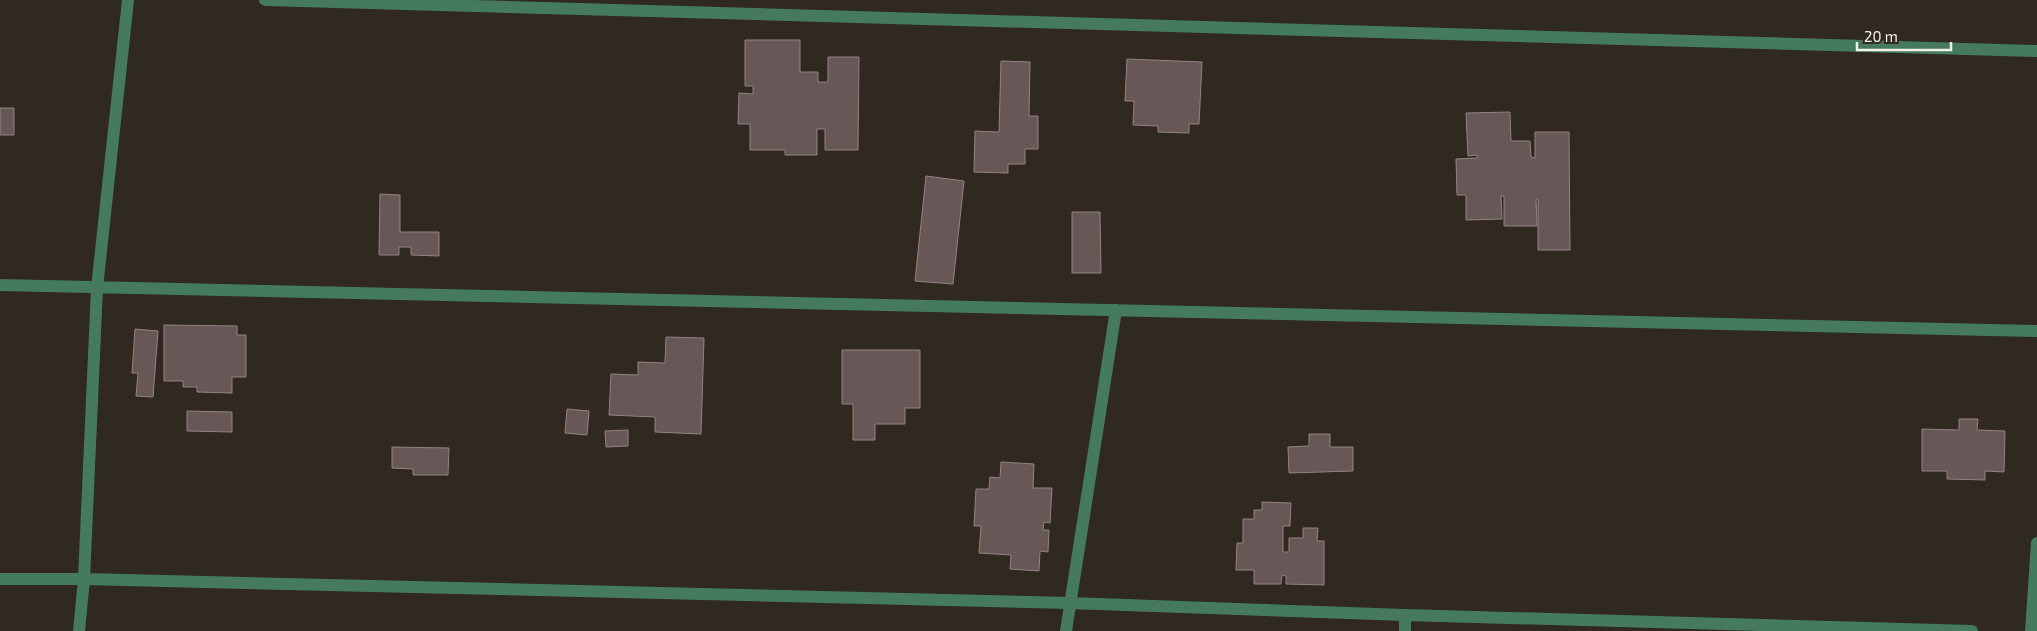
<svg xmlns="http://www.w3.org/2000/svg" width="2037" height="631" font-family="'Exo 2',sans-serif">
<rect width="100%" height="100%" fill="#2f291f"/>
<path fill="#675857" stroke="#948383" d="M745 40H800V72H818V82H828V57H859L858 150H825V129H817V155H785V150H750V124H738L739 93 753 94V86H745Z
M1127 59 1202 62 1199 124H1189V133L1158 132V126L1133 125 1134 101H1125Z
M1001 61 1030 62 1029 116H1038V149H1025V164H1008V173L974 172 975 131 999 132Z
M0 108H14V135H0Z
M1510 112 1511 141H1530L1531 157 1535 158V132H1569L1570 250H1538V199H1536L1537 226H1504V196H1501L1502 219 1466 220V195H1457L1456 159 1477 158V155L1468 156 1466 113Z
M926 176 964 181 953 284 915 281Z
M380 194 400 195V232H439V256L411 255V247H399V255H379Z
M1072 212H1100L1101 273H1072Z
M164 325 237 326V335H246V377H232V393L197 392V387H183V381H164Z
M135 329 158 331 153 397 136 396 138 373H132Z
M666 337 704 338 701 434 655 432V417L609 415 611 374 638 375V362L665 363Z
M842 350H920V408H905V424H875V440H853V404H842Z
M567 409 589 411 587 435 565 433Z
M187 411 232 412V432L187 431Z
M1959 419H1978L1977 430 2005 431 2004 472 1985 471V480L1947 479V471H1922V429L1959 430Z
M628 430V446L606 447 605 431Z
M1309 434H1330V447H1353V471L1289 473 1288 447 1309 446Z
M392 447 449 448 448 475H413V469L392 468Z
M1001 462 1034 464 1033 488H1052L1050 523 1044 522 1043 530H1049L1048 552 1040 551 1039 571 1010 569 1011 555 979 553 981 526H974L976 489H989L990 477 1000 478Z
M1262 502 1291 503 1290 526H1283V552H1289V538H1303V528H1318L1317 541H1324V585L1286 584V576L1282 575 1281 584H1254V570H1236L1237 543H1243V519H1254V510H1262Z"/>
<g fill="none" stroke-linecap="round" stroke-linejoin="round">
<path stroke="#457a5f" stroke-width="12" d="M265 0 2037 51
M0 285 2037 331
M0 579H84L1070 603 1405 615 1972 631
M79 631 84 579 97 288 128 0
M1066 631 1116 310
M1405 631V615
M2031 631 2037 543"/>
</g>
<path d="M1857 42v8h94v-8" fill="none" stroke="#f4f0e9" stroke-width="2.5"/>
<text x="1864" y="42" font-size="15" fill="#f4f0e9" stroke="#2f291f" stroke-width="4" paint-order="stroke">20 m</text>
</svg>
